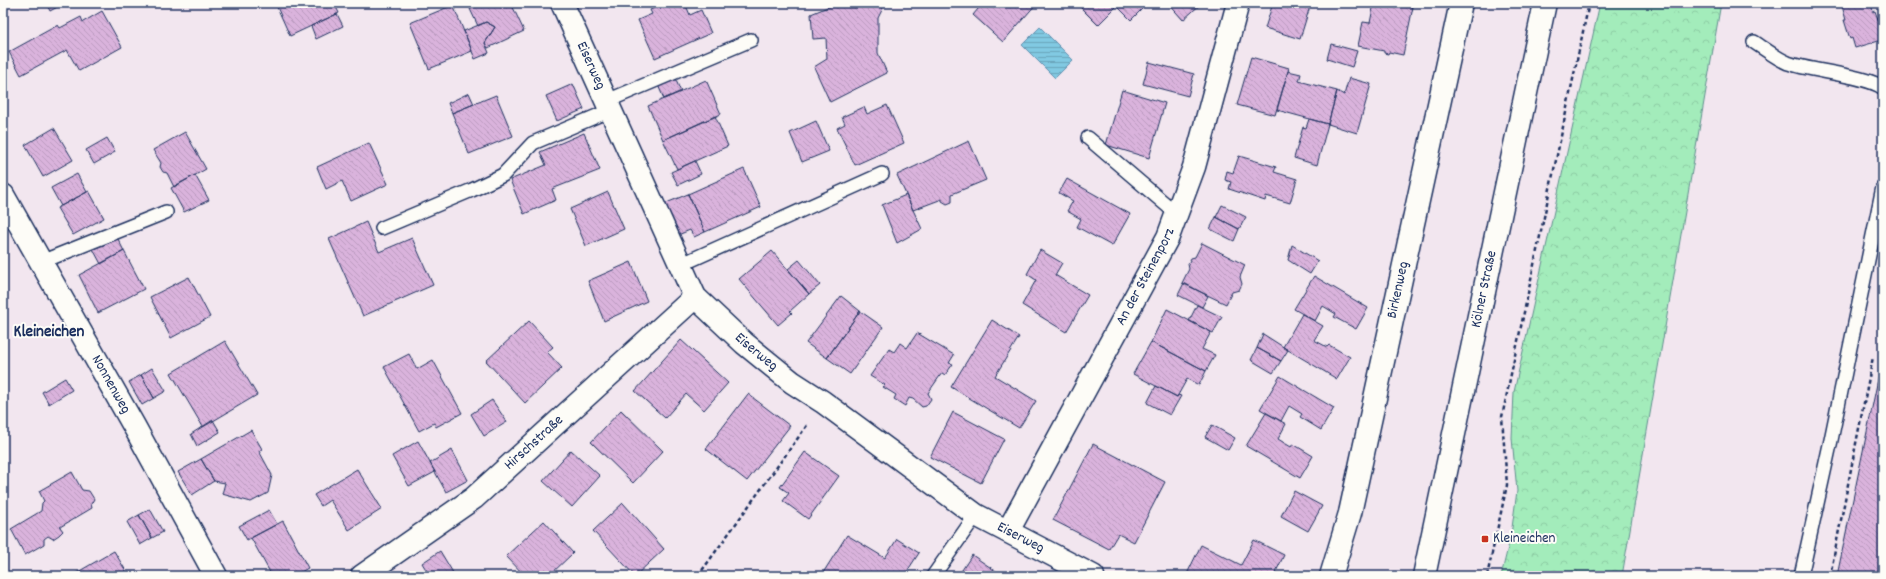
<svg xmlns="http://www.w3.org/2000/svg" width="1886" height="579" font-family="Dekko,sans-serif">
<defs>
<pattern id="forest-crowns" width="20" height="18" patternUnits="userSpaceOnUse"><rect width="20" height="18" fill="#a3ecbb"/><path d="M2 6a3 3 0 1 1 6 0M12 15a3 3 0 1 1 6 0" fill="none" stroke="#8ccba3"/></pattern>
<pattern id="water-rules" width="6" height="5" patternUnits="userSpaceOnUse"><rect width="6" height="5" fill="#81c9e2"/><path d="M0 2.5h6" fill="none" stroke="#69a4ba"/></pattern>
<pattern id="building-back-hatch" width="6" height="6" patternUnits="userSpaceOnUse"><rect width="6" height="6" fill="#dab3dc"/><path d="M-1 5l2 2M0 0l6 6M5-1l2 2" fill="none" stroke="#ba9abf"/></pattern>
</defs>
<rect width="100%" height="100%" fill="#f2e6ef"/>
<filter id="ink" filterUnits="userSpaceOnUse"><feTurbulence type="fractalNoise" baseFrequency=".025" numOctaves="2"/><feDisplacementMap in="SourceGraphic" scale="8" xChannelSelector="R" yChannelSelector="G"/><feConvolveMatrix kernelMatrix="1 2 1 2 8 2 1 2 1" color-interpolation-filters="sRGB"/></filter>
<g filter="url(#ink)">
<path fill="url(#forest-crowns)" stroke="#5f8e8c" d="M1600 3H1721L1622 576H1501L1511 535 1517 491 1512 438 1514 392Z"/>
<path fill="url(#water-rules)" stroke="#588bad" d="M1040 27 1073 60 1055 78 1022 45Z"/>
<path fill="url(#building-back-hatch)" stroke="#1b2f5e" d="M46 3H65L50 11Z
M275 3H286L277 7Z
M286 3H334L339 13 290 36 277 7Z
M483 3H511L524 31 488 48 485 43 495 27 486 22 478 26 470 9Z
M662 3H685L690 15 701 10 711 33 655 58 638 20 652 14 650 10 663 4Z
M837 3H880L883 8 878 18V53L887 73 830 102 814 67 827 59 826 38 813 39 811 14Z
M983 3H990L995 7 999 3H1037L1003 42 973 15Z
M1076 3H1148L1131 20 1117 6 1098 25Z
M1168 3H1202L1183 20Z
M1273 3H1311L1300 39 1265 28Z
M1347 3H1360L1359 6Z
M1374 3H1392L1413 7 1403 55 1389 52 1388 54 1384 53V51L1358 46 1363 22 1370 23Z
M1851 3H1871L1873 12 1875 11 1881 28 1879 29 1882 40 1855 48 1852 38 1850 39 1844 20H1846L1842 6Z
M453 5 472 51 429 69 410 23Z
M102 11 122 47 79 71 67 50 21 75 9 52 58 25 60 28 81 17 83 22Z
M337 14 343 26 316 39 311 26Z
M486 22 495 27 485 43 489 53 475 59 464 31Z
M1331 44 1357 51 1352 67 1327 59Z
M1251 57 1289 68 1275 115 1237 105Z
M1149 62 1194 74 1188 96 1143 84Z
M1288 71 1301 74 1299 81 1337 91 1328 124 1277 110Z
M675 78 681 92 664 99 658 85Z
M1349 78 1371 84 1357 133 1328 124 1337 91 1344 95Z
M706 80 721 114 663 140 648 106Z
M573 84 584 109 557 121 546 96Z
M1122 90 1165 103 1149 158 1106 145Z
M469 93 474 104 452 113 448 103Z
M496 95 513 136 469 154 452 113Z
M887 105 904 143 855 165 837 128 845 124 842 117 864 107 867 114Z
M715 116 728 146 677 169 663 140Z
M1309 119 1328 124 1317 165 1294 158 1303 127 1306 128Z
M816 121 829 151 802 162 790 133Z
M54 128 73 160 43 177 25 145Z
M185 132 206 169 174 187 167 173 163 172 160 167 161 163 153 150Z
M584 133 600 170 552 189 556 200 524 214 510 180 546 165 540 152Z
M107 138 115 152 94 164 86 150Z
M969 141 986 180 952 194V202L947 204 942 201V199L913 210 897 175Z
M369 143 388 184 351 201 342 181 326 189 317 167Z
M1239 156 1276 167 1274 172 1297 179 1290 203 1266 196 1265 201 1229 189 1231 182 1225 180 1227 171 1233 173Z
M695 161 701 174 678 185 671 172Z
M744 169 761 207 705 232 688 194Z
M77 174 87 192 61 206 51 188Z
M195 175 209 200 184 212 171 188Z
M1067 179 1130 214 1112 246 1077 227 1081 219 1067 211 1073 201 1059 193Z
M89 191 104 218 73 235 57 208Z
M608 192 624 229 586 246 570 209Z
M688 194 705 232 694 237 690 230 678 235 664 204Z
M906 195 922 229 897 243 882 205Z
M1222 205 1246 217 1239 229 1216 217Z
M1216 217 1239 229 1234 241 1210 229Z
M366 222 379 252 412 238 433 285 363 316 329 239Z
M118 239 124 251 101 264 93 249Z
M1202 243 1245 265 1240 277 1242 284 1239 290 1232 292 1226 304 1182 283 1189 269 1188 264 1191 258 1195 257Z
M1292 245 1318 261 1310 274 1288 260Z
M1040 250 1062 263 1055 275 1088 295 1066 332 1022 305 1036 280 1027 274Z
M124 251 144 289 98 313 79 275Z
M772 251 809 294 790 311 792 313 778 325 739 279Z
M799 260 820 285 809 294 788 269Z
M631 262 647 301 604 321 588 281Z
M1314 276 1368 308 1356 329 1334 317 1336 314 1323 306 1315 321 1294 309Z
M189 277 210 317 171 338 150 297Z
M1184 283 1208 296 1202 307 1178 295Z
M841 296 860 311 827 358 806 343Z
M1197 305 1222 317 1213 333 1189 321Z
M1167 309 1211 332 1202 349 1215 355 1206 371 1151 342Z
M860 311 883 327 850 374 827 358Z
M1302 314 1323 326 1314 340 1327 347 1329 345 1350 357 1337 379 1283 347Z
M992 320 1019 337 995 376 1036 401 1019 428 951 387Z
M529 321 553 347 547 352 562 368 525 403 486 361Z
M917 333 954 355 949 363 953 364 945 375 942 373 928 393 931 399 926 406 922 407 913 399 909 398 905 406 894 399 896 395 883 387 885 385 870 376 889 349 894 352 900 343 907 348Z
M1263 334 1288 350 1281 361 1257 348Z
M681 340 728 383 704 410 686 394 665 418 635 391Z
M225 341 257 395 203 427 171 373Z
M1151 342 1206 371 1199 385 1187 379 1177 397 1133 374Z
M1257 348 1281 361 1273 373 1251 360Z
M409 354 417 369 433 360 462 413 436 427 434 423 419 431 384 367Z
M1883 355V576H1837Z
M152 368 166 391 154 398 141 375Z
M141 375 154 398 142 405 129 382Z
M1280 376 1334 408 1321 430 1300 417 1302 414 1289 406 1281 421 1260 409Z
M65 378 72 390 49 404 42 392Z
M1156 386 1177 397 1178 395 1181 396 1170 415 1147 403Z
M748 394 790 426 747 481 706 449Z
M492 400 507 422 484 436 471 414Z
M621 410 663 451 633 483 591 442Z
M953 412 1004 439 981 483 930 457Z
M1266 413 1286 424 1278 439 1291 447 1293 444 1313 456 1300 478 1246 446Z
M213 420 220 432 197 446 191 434Z
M1212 425 1235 438 1228 450 1205 437Z
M251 430 262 449 259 451 272 475 268 493 251 502 222 494 225 483 214 481 201 459Z
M418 441 435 472 409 486 392 456Z
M1093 444 1165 482 1134 542 1118 534 1109 549 1053 520Z
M452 450 468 480 446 492 430 463Z
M571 450 600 476 572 507 543 481Z
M805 452 839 476 808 519 783 501 789 493 780 487Z
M201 459 214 481 192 495 178 472Z
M357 469 382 509 349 530 330 500 321 506 314 495Z
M72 472 82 490 89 491 94 499 91 504 92 508 60 527 63 531 59 535 53 539 48 536 44 539V544L25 555 11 529 41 511 42 503 44 501 39 491Z
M1294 491 1322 506 1308 531 1281 516Z
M623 503 664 549 635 576 593 531Z
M150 509 163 532 152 538 139 515Z
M269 510 277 524 247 540 239 526Z
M139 515 152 538 140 545 127 522Z
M283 521 308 568 294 576H272L251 538Z
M544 521 573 553 549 576H525L506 556Z
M847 535 885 558 897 539 919 553 904 576H821Z
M1254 540 1284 555 1274 576H1186L1201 545 1241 565Z
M114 551 129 576H71Z
M440 551 455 576H430L422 563Z
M972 555 1003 576H958Z
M398 572 400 576H391Z"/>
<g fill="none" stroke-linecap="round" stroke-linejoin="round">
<defs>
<path id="service" d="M1754 42C1765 49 1776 58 1788 63 1810 71 1869 76 1883 88
M607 101 751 40
M1088 138 1177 214
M382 228 472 190 503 175 533 143 611 110
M41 262 166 212
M680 265 882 174
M933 576 976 515
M1801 576 1831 440 1883 187"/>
<g id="minor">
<path id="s1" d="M562 3 695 297 744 343 792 382 823 402 976 515 1093 576"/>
<path id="s2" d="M3 195 134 426 216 576"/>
<path id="s3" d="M1008 531 1168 237 1194 167 1238 3"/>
<path id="s4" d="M362 576 474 498 695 297"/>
<path id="s5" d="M1331 576 1350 513 1461 3"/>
</g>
<g id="secondary">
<path id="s6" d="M1424 576 1545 3"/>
</g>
</defs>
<use href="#service" stroke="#1b2f5e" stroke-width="16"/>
<use href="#minor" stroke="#1b2f5e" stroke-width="25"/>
<use href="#secondary" stroke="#1b2f5e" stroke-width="25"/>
<path stroke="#1b2f5e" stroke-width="2.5" stroke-dasharray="4 3" stroke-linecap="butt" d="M1877 3 1883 13
M698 576 808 424
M1487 576 1507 485 1502 417 1589 3
M1830 576 1873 357"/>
<use href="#service" stroke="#fdfcf7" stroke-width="13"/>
<use href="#minor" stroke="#fdfcf7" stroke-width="22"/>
<use href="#secondary" stroke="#fdfcf7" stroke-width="22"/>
</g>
</g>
<rect fill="#c8321e" stroke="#fdfcf7" stroke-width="1.5" x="1481" y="535" width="8" height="8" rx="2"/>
<g text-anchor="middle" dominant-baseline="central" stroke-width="4" stroke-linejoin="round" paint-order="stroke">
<g font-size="15" fill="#1b2f5e" stroke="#fdfcf7">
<text stroke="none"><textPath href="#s1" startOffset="69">Eiserweg</textPath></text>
<text stroke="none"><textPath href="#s3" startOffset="289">An der Steinenporz</textPath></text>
<text stroke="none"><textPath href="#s6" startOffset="293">Kölner Straße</textPath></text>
<text stroke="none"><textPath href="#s5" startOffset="294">Birkenweg</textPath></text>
<text stroke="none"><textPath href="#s1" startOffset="405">Eiserweg</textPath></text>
<text stroke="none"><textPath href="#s2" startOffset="218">Nonnenweg</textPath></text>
<text stroke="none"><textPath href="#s4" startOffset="218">Hirschstraße</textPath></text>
<text stroke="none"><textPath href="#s1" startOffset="729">Eiserweg</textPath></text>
</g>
<g font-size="15" fill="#1b2f5e" stroke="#fdfcf7" text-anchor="start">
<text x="1493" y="539">Kleineichen</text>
</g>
<g font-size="17" font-weight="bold" fill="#1b2f5e" stroke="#fdfcf7">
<text x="49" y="333">Kleineichen</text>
</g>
</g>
<rect width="1886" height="579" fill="none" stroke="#fdfcf7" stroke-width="16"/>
<rect x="8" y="8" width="1870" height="563" fill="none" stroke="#1b2f5e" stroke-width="1.5" filter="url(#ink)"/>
</svg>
